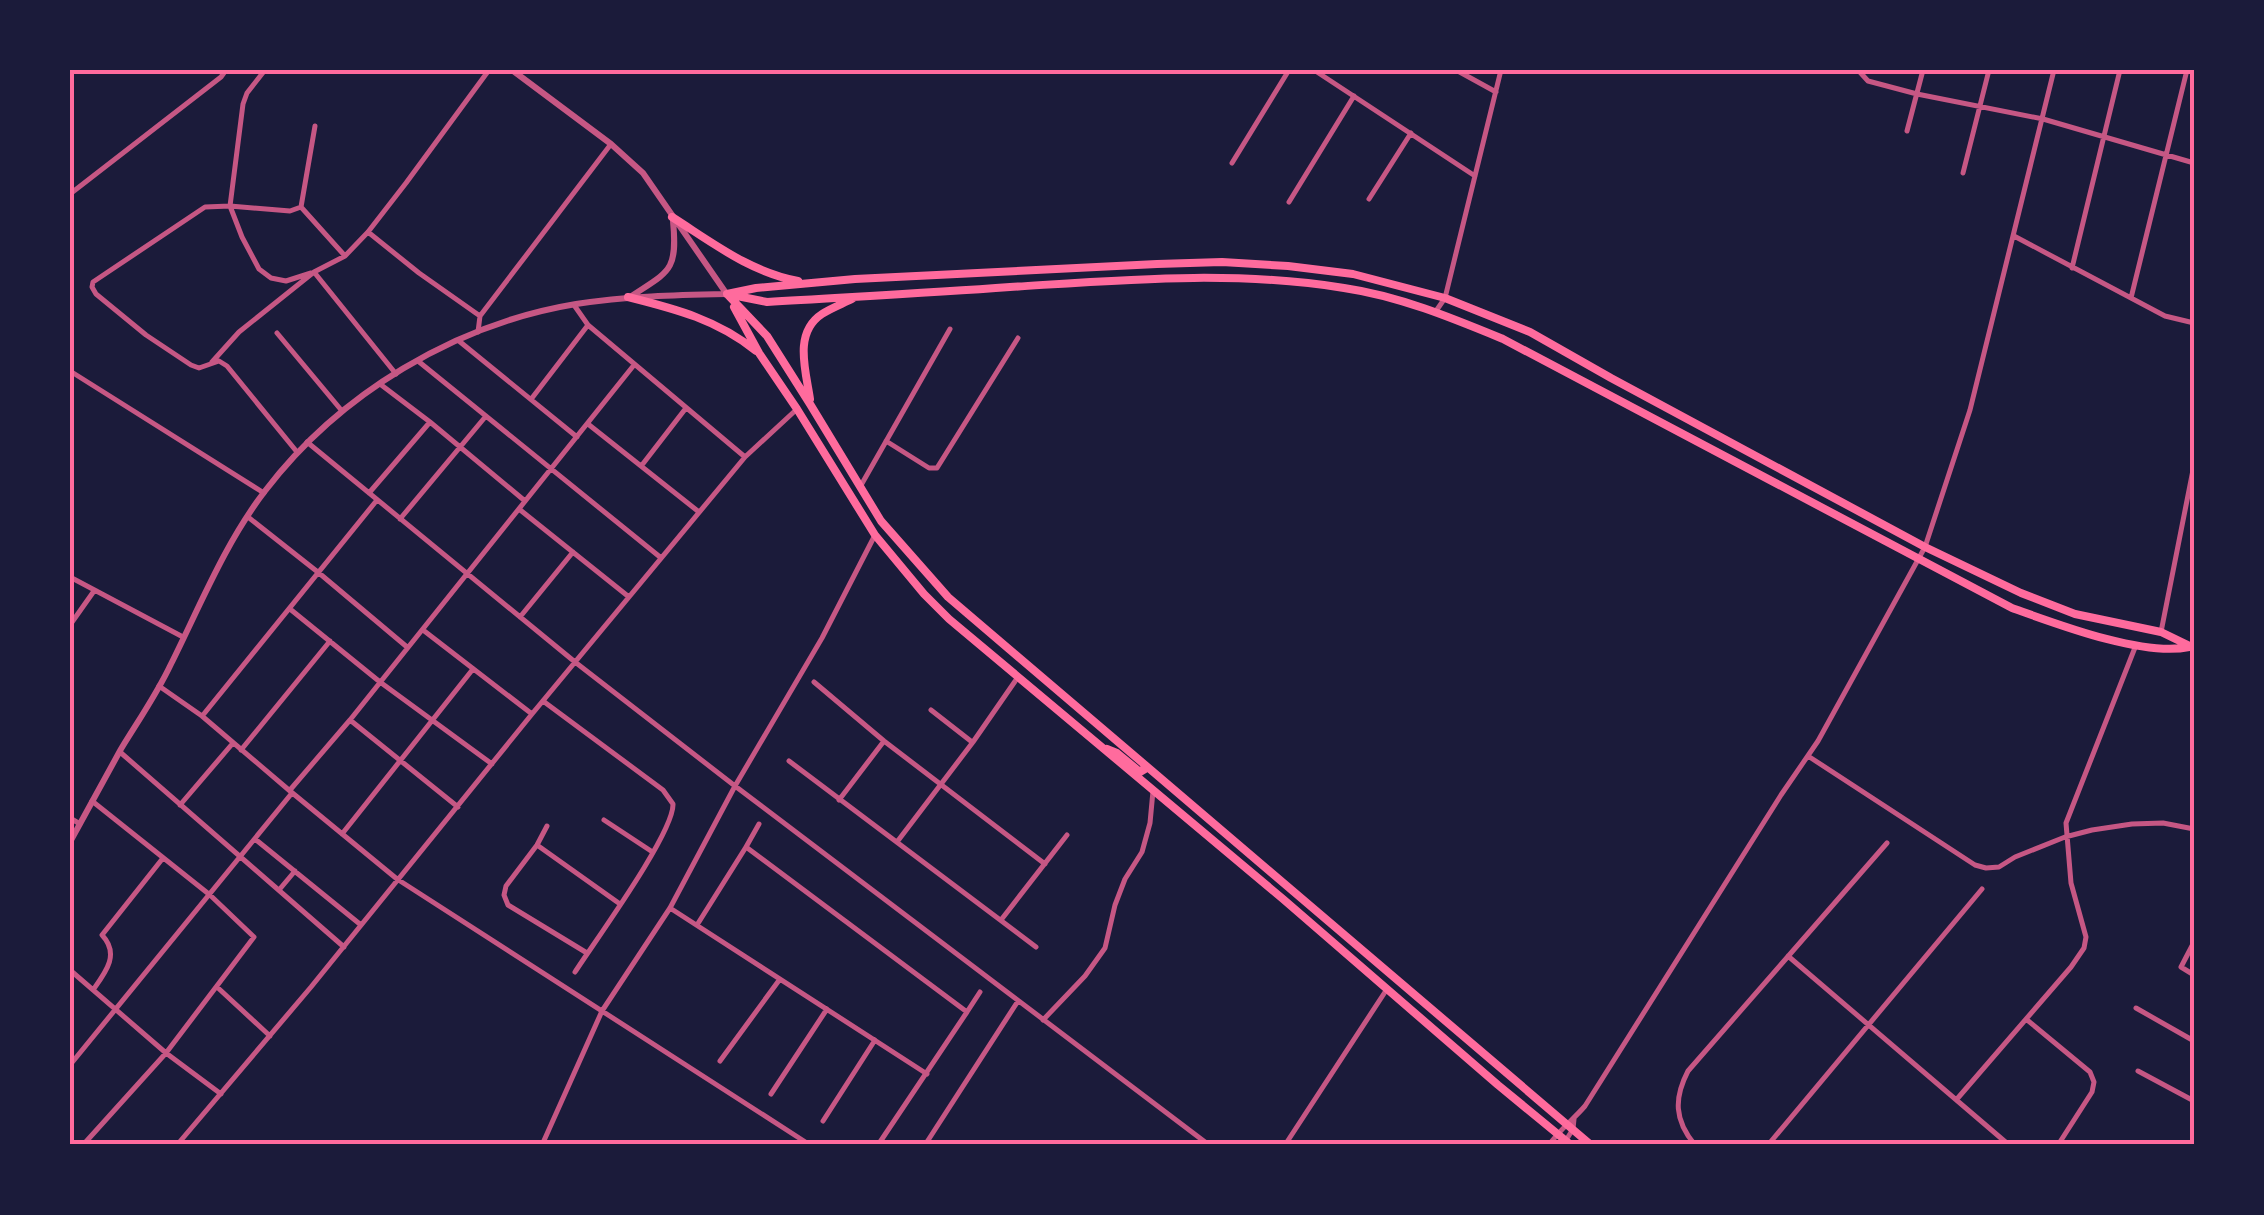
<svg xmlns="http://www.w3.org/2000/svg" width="2264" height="1215" font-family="Raleway,sans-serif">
<rect width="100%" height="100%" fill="#1b1b3a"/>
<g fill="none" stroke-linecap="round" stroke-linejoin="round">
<path stroke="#c65784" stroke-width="5" d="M265 70 247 93 243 104 230 206 242 237 259 269 271 278 286 281 311 273
M1314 70 1475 176
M1456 70 1496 92
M1858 70 1868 81 1917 94 2043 119 2194 163
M315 126 301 207 345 256
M1907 131 1923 70
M1232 163 1289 70
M1963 173 1989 70
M70 194 221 77 226 70
M1369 199 1411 133
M1289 202 1354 96
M368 232 419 273 480 316
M2014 236 2165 316 2194 323
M2072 268 2120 70
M314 272 396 374
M2131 298 2187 70
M574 305 588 325 745 457
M1436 311 1445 298 1501 70
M478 332 480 316 611 144
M277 333 342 411
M459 341 577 437
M418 361 660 557
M212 362 239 332 314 272 345 256 368 232 406 183 489 70
M70 371 264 493
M380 384 430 422 525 501
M532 398 588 325
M588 424 699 512
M886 441 929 468H937L1018 338
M307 442 575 662 735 786 1209 1145
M297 452 227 366 219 361 199 368 191 365 146 335 96 294 92 287 93 282 205 207 230 206 290 211 301 207
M642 465 686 408
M860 487 950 329
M369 493 430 422
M519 509 629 597
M248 517 319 573 407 647
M400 519 486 416
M70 577 183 637
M290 609 380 682 492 764
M520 617 573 552
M70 625 94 591
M423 630 532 714
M2161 632 2194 465
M814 682 884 741 1045 864
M159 686 202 716 290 791 397 879 810 1145
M543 701 663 790 673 804C674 833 595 941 575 972
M931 710 972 742
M203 715 377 500
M350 720 458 807
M241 750 330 641
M120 752 344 947
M1808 756 1975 865 1986 868 1999 867 2015 857 2065 837 2092 830 2132 824 2163 823 2194 829
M789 761 1036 947
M290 790 350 720 634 365
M839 800 884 741
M180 805 233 743
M70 818 80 824
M604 820 651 851
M547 826 537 845 506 886 504 895 508 905 587 953
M342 834 473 669
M255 839 361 925
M897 842 973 742 1018 677
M537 845 620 904
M746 847 759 824
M279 890 295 871
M670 908 927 1074
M1001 920 1067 835
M697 925 746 847 967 1012 878 1145
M2194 942 2181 967 2194 975
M1788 956 2009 1145
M70 970 166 1053 221 1094
M217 987 270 1036
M93 990C106 972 120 954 102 935L163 858
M2136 1008 2194 1041
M967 1012 980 992
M2026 1019 2090 1072 2094 1082 2092 1092 2058 1145
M1043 1020 1085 976 1105 948 1115 905 1125 879 1142 852 1150 823 1153 791
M720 1061 780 979
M70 1065 292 793
M2138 1071 2194 1101
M771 1094 827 1009
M1957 1099 2071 967 2084 948 2086 937 2071 883 2066 823 2136 645
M823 1121 875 1040
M83 1145 166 1053 254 937 210 895 92 801
M177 1145 311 987 532 714 745 457 797 409
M542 1145 602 1011 670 908 735 786 822 638 875 535
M925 1145 1018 1001
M1285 1145 1387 989
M1549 1145C1560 1129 1573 1120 1585 1106L1781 795 1818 741 1925 547 1970 410 2054 70
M1563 1145 1573 1129 1574 1119
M1695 1145C1674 1120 1674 1098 1688 1071L1887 843
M1768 1145 1982 889"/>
<path stroke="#c65784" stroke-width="6" d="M512 70 611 144 643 173 726 293
M630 297C669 271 678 272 673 221
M70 842C87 811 104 780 121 749 138 721 157 694 171 664 200 606 225 543 265 491 339 394 455 324 576 304 626 296 677 295 727 294"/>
<path stroke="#ff6b9d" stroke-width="8" d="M672 217C713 243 750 272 798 281
M727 294 756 288 855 279 1157 264 1222 262 1288 266 1353 274 1445 298 1530 332 1611 378 1925 547 2021 593 2075 614 2161 632 2194 648
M728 295 767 336 810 404 881 521 948 597 1591 1145
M732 295 767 302C848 297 929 293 1010 287 1122 280 1233 270 1344 288 1399 296 1452 318 1503 339L2012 608C2057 624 2143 657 2189 647
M628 297C676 309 718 320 756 351
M734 307 759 353 797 409 875 535 924 594 949 619 1283 899 1498 1085 1571 1145
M810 399C806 371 793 333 822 314 831 308 842 304 852 299
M1107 749 1117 753 1140 772 1145 769 1144 765"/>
</g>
<rect width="2264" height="1215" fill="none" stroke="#1b1b3a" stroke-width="145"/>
<rect x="72" y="72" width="2120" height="1070" fill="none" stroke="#ff6b9d" stroke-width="4"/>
</svg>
